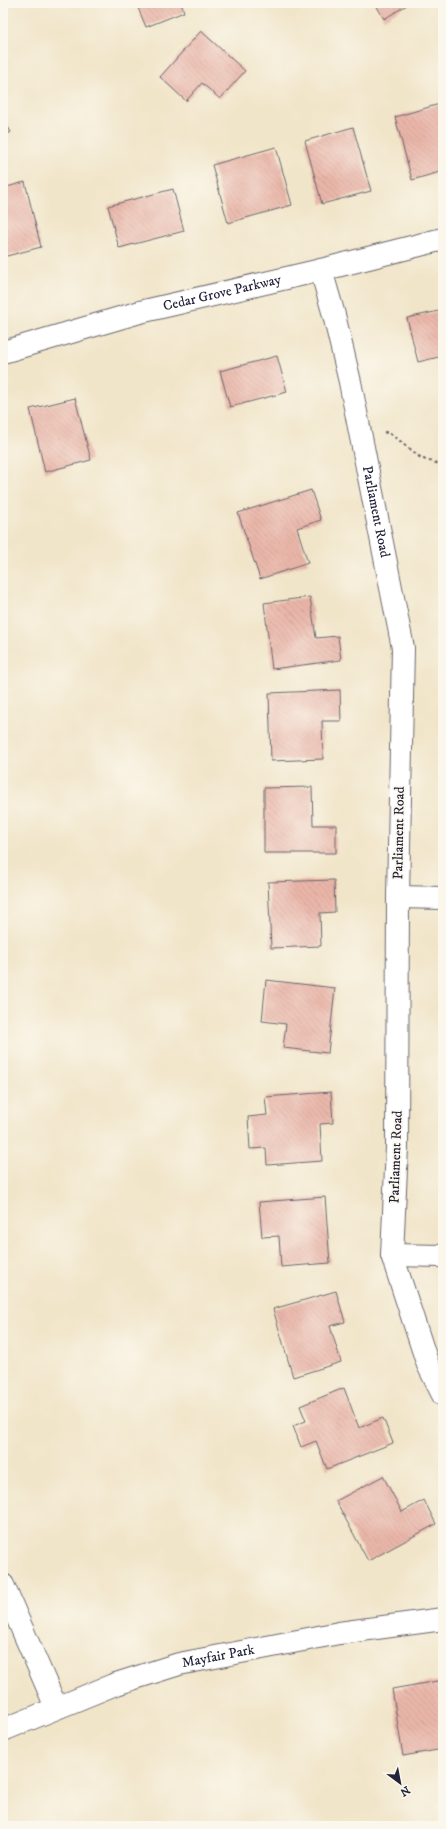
<svg xmlns="http://www.w3.org/2000/svg" width="446" height="1829" font-family="'IM FELL DW Pica',serif">
<defs>
<pattern id="building-back-hatch" width="6" height="6" patternUnits="userSpaceOnUse"><rect width="6" height="6" fill="#eab6a9"/><path d="M-1 5l2 2M0 0l6 6M5-1l2 2" fill="none" stroke="#c89c92"/></pattern>
</defs>
<rect width="100%" height="100%" fill="#fbf7ec"/>
<filter id="ink" filterUnits="userSpaceOnUse"><feTurbulence type="fractalNoise" baseFrequency=".025" numOctaves="2"/><feDisplacementMap in="SourceGraphic" scale="8" xChannelSelector="R" yChannelSelector="G"/><feConvolveMatrix kernelMatrix="1 2 1 2 8 2 1 2 1" color-interpolation-filters="sRGB"/></filter>
<filter id="wash" filterUnits="userSpaceOnUse"><feTurbulence type="fractalNoise" baseFrequency=".012" numOctaves="4" result="noise"/><feDisplacementMap in="SourceGraphic" scale="16" xChannelSelector="R" yChannelSelector="G"/><feGaussianBlur stdDeviation="0.9" result="paint"/><feColorMatrix in="noise" values="0 0 0 0 0 0 0 0 0 0 0 0 0 0 0 0 0 1.4 0 .05"/><feComposite in="paint" operator="in"/></filter>
<g filter="url(#wash)">
<rect width="100%" height="100%" fill="#f1e5c9"/>
<g id="blocks">
<path fill="url(#building-back-hatch)" d="M136 3H181L184 12 146 27Z
M375 3H410L384 19Z
M201 31 245 71 220 99 202 83 186 101 160 77Z
M443 103V171L412 180 395 117Z
M3 119 11 132 3 137Z
M353 127 371 191 322 204 305 141Z
M276 147 292 205 228 223 212 165Z
M25 182 41 247 3 257V188Z
M173 189 184 231 119 248 108 206Z
M443 310V356L418 362 407 318Z
M277 356 287 392 230 407 220 371Z
M75 398 91 460 45 472 30 409Z
M311 490 321 520 297 528 308 563 260 579 238 513Z
M310 597 316 638 338 636 341 660 272 669 264 603Z
M340 690 341 721H322L323 759 271 761 269 693Z
M312 787 313 825H336V853H264V788Z
M334 880 335 912 320 913 321 946 271 948 268 882Z
M266 980 335 988 328 1053 283 1048 286 1024 262 1021Z
M331 1092 333 1123 320 1124 322 1161 267 1165 266 1148 250 1149 248 1117 267 1115 265 1097Z
M325 1197 330 1263 281 1267 279 1236 262 1237 259 1202Z
M336 1291 345 1322 330 1326 341 1362 293 1377 273 1309Z
M344 1388 359 1428 383 1418 393 1443 327 1469 316 1441 301 1447 293 1426 306 1421 300 1406Z
M383 1476 402 1512 424 1500 436 1524 368 1561 336 1501Z
M443 1680V1749L403 1756 392 1689Z"/>
</g>
</g>
<g filter="url(#ink)">
<use href="#blocks" fill-opacity="0" stroke="#6a666d" stroke-width="1"/>
<g fill="none" stroke-linecap="round" stroke-linejoin="round">
<defs>
<g id="street">
<path id="s1" d="M321 270 334 315 350 382 403 648 398 897 397 1147 392 1255 428 1365 443 1395"/>
<path id="s2" d="M3 352 140 312 321 270 443 239"/>
<path d="M398 897 443 898"/>
<path d="M392 1255 443 1256"/>
<path d="M3 1585 56 1707"/>
<path id="s3" d="M3 1730 113 1685 179 1664 339 1633 443 1619"/>
</g>
</defs>
<use href="#street" stroke="#6a666d" stroke-width="24"/>
<path stroke="#6a666d" stroke-width="2.5" stroke-dasharray="3 3" stroke-linecap="butt" d="M384 432 391 434 421 458 443 465"/>
<use href="#street" stroke="#fff" stroke-width="22"/>
</g>
</g>
<g text-anchor="middle" dominant-baseline="central" stroke-width="3.5" stroke-linejoin="round" paint-order="stroke">
<g font-size="14" fill="#22223b" stroke="#fbf7ec">
<text stroke="none"><textPath href="#s2" startOffset="227">Cedar Grove Parkway</textPath></text>
<text stroke="none"><textPath href="#s1" startOffset="248">Parliament Road</textPath></text>
<text transform="translate(399 833) rotate(-89)">Parliament Road</text>
<text transform="translate(396 1157) rotate(-88)">Parliament Road</text>
<text stroke="none"><textPath href="#s3" startOffset="228">Mayfair Park</textPath></text>
</g>
</g>
<rect width="446" height="1829" fill="none" stroke="#fbf7ec" stroke-width="16"/>
<g transform="translate(400 1783) rotate(148)" stroke="#fbf7ec" stroke-width="3" paint-order="stroke">
<path d="M0-3L7 15L0 10L-7 15Z" fill="#22223b"/>
<text y="-6" font-size="11" font-weight="bold" text-anchor="middle" fill="#22223b">N</text>
</g>
</svg>
